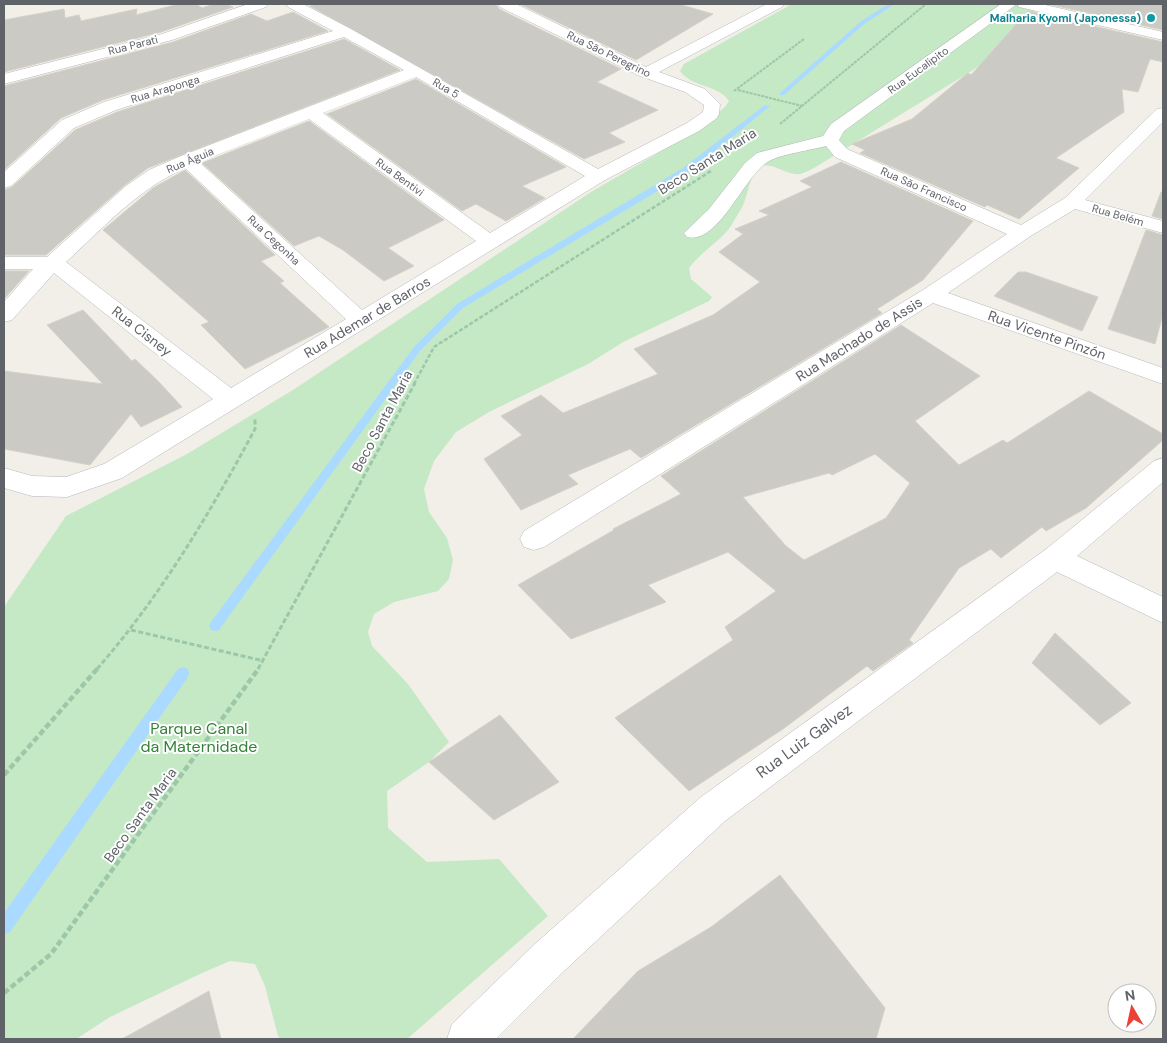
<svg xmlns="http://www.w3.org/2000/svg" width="1167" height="1043" font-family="'DM Sans',sans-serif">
<rect width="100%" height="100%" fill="#f1efe8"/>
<path fill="#c5e8c5" d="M792 4H1039C1026 31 997 52 973 70L814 168C810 170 804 173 800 174 787 176 775 163 762 166 750 170 748 197 742 207 738 214 733 223 728 230 716 244 700 253 689 268L691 279 712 297 709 301 625 341 588 364 489 412 456 432 434 461 424 489 429 512 447 538 453 560 449 579 438 591 394 602 374 614 368 632 372 646 408 684 449 742 429 762 387 791 388 828 427 862 499 859 548 916 407 1039H281L278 1036 265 986 255 964 230 961 202 973 110 1017 76 1039H4V607L66 516 187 454 293 390 591 192 698 130 725 107 729 101C718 84 692 88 680 71L684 64Z"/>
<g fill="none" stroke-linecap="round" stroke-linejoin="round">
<path fill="#aadaff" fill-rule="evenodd" d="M888 4H895L864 24 784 95H780V93L860 22Z
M765 105 770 106 689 172 463 308 420 351 219 630 215 631 211 630 209 626 211 622 414 347 457 304 683 168Z
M183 667 188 669 189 673 188 677 10 932 4 934V913L178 669Z"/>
</g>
<path fill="#cccac5" stroke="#d6d1c6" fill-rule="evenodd" d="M179 4H196L202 8 214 4H225L233 7 161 32 4 72V20L64 9 65 18 79 15 81 21 137 9 136 15Z
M315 4H496L499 9 621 69 597 82 658 110 609 133 625 142 584 159 310 6Z
M520 4H678L713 14 636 60Z
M1048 4H1163V30Z
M1028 11 1163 42V62L1150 59 1138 92 1122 89 1124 112 1056 158 1079 168 1019 219 987 205 985 207 860 153 865 150 852 144 912 119 968 73 971 75Z
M293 12 328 31 103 100 61 118 4 170V86L173 42 251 14 267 21Z
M344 39 400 70 148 168 125 185 46 255H4V190L12 187 75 130 117 112Z
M416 79 566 167 522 186 545 198 506 221 476 204 462 211 327 114Z
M309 121 444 220 388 248 414 266 384 281 343 250 319 236 294 246 202 163Z
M841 162 973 221 923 280 877 309 882 313 641 458 630 449 568 475 578 484 521 510 484 459 522 435 501 416 541 395 563 413 658 374 634 349 713 315 760 282 719 252 743 234 735 229 769 215 759 211 812 187 800 181Z
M185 170 275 255 261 261 284 281 280 283 329 327 245 369 201 325 209 322 103 230 153 188Z
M1161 192H1163V219L1152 216Z
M1146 230 1163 235V314L1155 344 1108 329Z
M4 271H29L4 299Z
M1018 272H1026L1098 297 1082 331 994 296Z
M83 310 132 361 135 359 159 382 182 407 141 427 131 414 90 465 4 449V371L103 384 47 325Z
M901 325 980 376 915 421 959 465 1003 440 1007 443 1089 391 1163 434V440L1086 508 1046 531 1042 527 1001 558 991 549 959 568 909 640 913 643 873 671 867 666 783 729 689 791 615 718 733 640 725 627 776 591 728 552 648 585 666 602 571 639 518 585 614 530 613 529 681 494 661 476ZM875 454 910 483 886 518 804 560 786 546 743 497 829 473 832 475Z
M1055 633 1131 703 1100 725 1032 663Z
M500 715 559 782 494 820 429 762Z
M780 875 885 1008 876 1039H573L638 971 711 927Z
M209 991 221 1039H122Z"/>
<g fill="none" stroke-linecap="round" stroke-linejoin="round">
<defs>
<path id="minor" d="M248 4H268L266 7 172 40 4 84V74L162 34Z
M286 4H303L351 29 598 169 687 123 703 112 704 105 685 92 640 76 500 7 498 4H516L646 67 767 4H784L782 7 659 72 705 89 720 104 719 114 717 118 699 131 605 180 122 478 67 497 32 496 4 488V468L32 476 66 477 104 464 213 399 54 273 12 320 4 322V302L33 269H4V257H47L126 186 149 170 181 156 404 70 344 37 116 110 74 128 11 186 4 188V172L62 120 104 102 333 31 288 7ZM416 77 585 176 490 233 323 113ZM309 119 476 241 362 310 199 162ZM185 168 346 319 231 388 66 262C103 228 138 189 185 168Z
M1001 4H1017L844 131 839 140 847 149 1021 225 1065 198 1157 109 1163 108V122L1085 200 1163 221V233L1075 209 1029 237 948 293 1163 368V384L933 303 544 547 534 550 524 547 520 539 524 531 923 290 1007 234 835 157 826 146C811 150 782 154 769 161 744 175 719 245 687 237L684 233 709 209 745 163 757 153 823 136 831 124Z
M1017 4H1041L1163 32V40L1019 7Z
M1163 458V482L1077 556 1163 597V623L1057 572 725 821 564 971 496 1039H447L452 1024 536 943 701 797 1045 550 1154 461Z"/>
</defs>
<use href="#minor" stroke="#b5b8bc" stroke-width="1"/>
<path stroke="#9cc7a9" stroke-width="2" stroke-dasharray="3 1" stroke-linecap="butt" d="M738 90 802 106
M734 91 804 39
M780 124 926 4"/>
<path stroke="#9cc7a9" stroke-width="2.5" stroke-dasharray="4 2" stroke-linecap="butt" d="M414 384 434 347 711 171"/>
<path stroke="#9cc7a9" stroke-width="3" stroke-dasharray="5 2.5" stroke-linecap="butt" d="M131 630 264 661
M97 669C160 597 210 513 255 429V419
M258 669 415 383"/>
<path stroke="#9cc7a9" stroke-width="4.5" stroke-dasharray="6 3" stroke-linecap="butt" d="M4 775 98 668
M4 993 51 954 259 668"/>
<use href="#minor" fill="#fff" fill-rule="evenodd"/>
</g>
<circle fill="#0f9aa8" stroke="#fff" stroke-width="2" cx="1151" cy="18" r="5"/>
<g text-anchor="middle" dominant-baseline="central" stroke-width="4" stroke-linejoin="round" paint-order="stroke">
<g font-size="11" font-weight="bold" fill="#0d838f" stroke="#fff" text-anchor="end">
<text x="1141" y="18">Malharia Kyomi (Japonessa)</text>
</g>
<g font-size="11" fill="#5f6368" stroke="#fff">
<text transform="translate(133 45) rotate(-14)">Rua Parati</text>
<text transform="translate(609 54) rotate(26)">Rua São Peregrino</text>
<text transform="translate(918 70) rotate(-36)">Rua Eucalipito</text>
<text transform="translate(446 88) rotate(30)">Rua 5</text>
<text transform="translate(165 89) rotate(-17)">Rua Araponga</text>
<text transform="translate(190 160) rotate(-23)">Rua Águia</text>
<text transform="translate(400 177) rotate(36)">Rua Bentivi</text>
<text transform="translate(924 189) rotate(24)">Rua São Francisco</text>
<text transform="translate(1118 215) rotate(16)">Rua Belém</text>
<text transform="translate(274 240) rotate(43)">Rua Cegonha</text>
</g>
<g font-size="14" fill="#5f6368" stroke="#fff">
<text transform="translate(707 161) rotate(-32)">Beco Santa Maria</text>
<text transform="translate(367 317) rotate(-31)">Rua Ademar de Barros</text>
<text transform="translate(142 331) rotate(38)">Rua Cisney</text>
<text transform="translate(1047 335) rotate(19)">Rua Vicente Pinzón</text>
<text transform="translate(859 339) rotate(-32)">Rua Machado de Assis</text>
<text transform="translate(382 421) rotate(-62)">Beco Santa Maria</text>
<text transform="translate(140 815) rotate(-54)">Beco Santa Maria</text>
</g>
<g font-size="16" fill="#348238" stroke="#fff">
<text x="199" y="728">Parque Canal<tspan x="199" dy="18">da Maternidade</tspan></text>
</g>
<g font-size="16" fill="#5f6368" stroke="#fff">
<text transform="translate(804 741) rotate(-36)">Rua Luiz Galvez</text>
</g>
</g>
<rect width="1167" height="1043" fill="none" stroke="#5f6368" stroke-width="10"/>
<g transform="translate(1132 1008) rotate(351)"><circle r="24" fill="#ffffff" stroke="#bfc1c3"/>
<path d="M0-4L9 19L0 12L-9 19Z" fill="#ea4335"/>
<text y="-8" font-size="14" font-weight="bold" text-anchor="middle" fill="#5f6368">N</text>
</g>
</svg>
